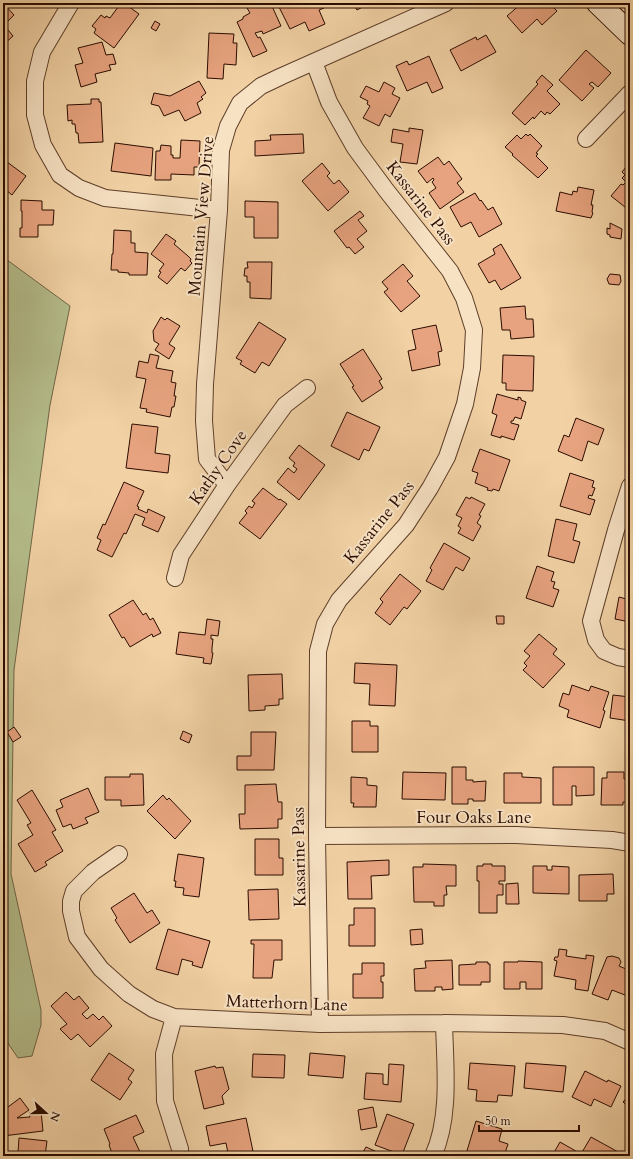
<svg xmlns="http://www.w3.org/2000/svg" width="633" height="1159" font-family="Cardo,serif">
<rect width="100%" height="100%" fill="#f2d2a5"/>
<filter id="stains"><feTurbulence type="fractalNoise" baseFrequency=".005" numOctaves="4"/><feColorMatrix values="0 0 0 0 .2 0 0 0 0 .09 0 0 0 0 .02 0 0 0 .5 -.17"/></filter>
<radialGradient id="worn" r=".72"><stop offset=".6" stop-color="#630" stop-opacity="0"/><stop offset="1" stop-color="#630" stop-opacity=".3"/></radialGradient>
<path fill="#b4bd8b" stroke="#706446" d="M3 257 70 306 50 405 14 670 11 874 41 1010V1025L32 1056 18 1058 3 1036Z"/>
<path fill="#e7a37f" stroke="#2b0c00" d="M3 3 14 15 4 25 13 36 3 45Z
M121 3H124L139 14 114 48 94 33 96 29 92 26 101 15 105 18 106 16 110 18Z
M259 3H263L265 7 271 4 281 26 263 34 262 31 255 33 258 38 260 37 267 51 253 57 237 22 243 19V17L250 13 247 8Z
M287 3H321L324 8 319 10 325 24 309 31 305 22 290 29 279 7Z
M347 3H370L357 10 353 4 348 6Z
M522 3H549L557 11 542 25 537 19 522 33 507 16Z
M155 21 160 24 156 31 151 28Z
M209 33 234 34 233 43H237L236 65 224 64 223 79 207 78Z
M486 35 496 52 461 71 450 50 476 37 477 40Z
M102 42 106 55 113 54 116 64 109 65 111 70 95 74 97 82 81 87 75 65 83 63 78 48Z
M586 50 611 73 598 87 592 82 589 84 594 88 582 101 559 80Z
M429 56 443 88 432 93 427 82 407 91 396 66 407 61 409 65Z
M542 75 553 85 547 91 560 104 550 114 547 112 545 115 541 111 534 119 533 117 525 125 512 113 538 84 536 82Z
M199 81 206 93 201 97 203 99 197 103 201 113 185 121 179 110 164 116 159 106 151 104 154 93 170 96Z
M384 82 395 88 392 94 400 98 390 117 385 114 379 126 363 118 370 106 367 104 368 101 360 97 366 86 379 92Z
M91 99H99V102H101L103 142 79 143 78 133H76L75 124H72V120L68 121 67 105 91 104Z
M409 128 423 130 417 164 400 162 403 144 391 142 393 129 409 132Z
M303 134 304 153 255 156V141L271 140 270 135Z
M526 134 528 136 530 134 542 146 536 153 538 154 536 156 548 168 538 178 512 155 513 154 505 147 517 135 521 139Z
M181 140 200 141 199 167H194V175L171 174V180H155L156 151H160L161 145 171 146V155H173V158H180Z
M115 143 153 148 151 176 111 171Z
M438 157 444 165 449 161 462 179 457 183 464 192 440 209 429 193 436 188 432 182 434 180 433 178 427 183 418 171Z
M3 159 26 176 12 195 6 190 3 194Z
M630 162V215L628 213 630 211 611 196 621 184 623 185 626 182 622 178 625 175 622 172Z
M322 163 330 173 327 176 334 184 339 180 349 192 328 211 302 181Z
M578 187 594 190 591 205H593L592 212 593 213 591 218 556 211 560 192 572 195 573 191 577 192Z
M475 193 480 201 481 200 488 210 493 207 502 224 479 237 471 222 461 227 450 207Z
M21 200 42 201V210H54L53 225H38V237H20V228H22V211H21Z
M245 201 278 202V238H254V217H245Z
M360 211 364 216 358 220 367 231 357 239 364 247 355 254 349 247 347 248 334 231Z
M610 223 622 229 621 239 610 237V235L607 234V228L610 229Z
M114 230 131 231V243H135V252L148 253 147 275H129V273L118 272V270H111L112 254H113Z
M166 234 176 241 174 244 188 256 191 259 190 261 192 263 185 271 181 268 167 284 158 277 161 272 159 271 164 264 151 254Z
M501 244 521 278 501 290 495 280 489 283 478 264 495 254 493 249Z
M247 262H272L271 299 250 298V282H247V276H244L245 268H248Z
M403 264 413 276 407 281 420 296 401 312 384 292 388 289 382 282Z
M610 274 620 275 621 281 619 285 609 284 607 279Z
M525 306 526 319H533L534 337 511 339 510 330H502L500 308Z
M161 317 165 320 167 318 180 326 169 344 175 348 169 359 155 350 159 344 154 341 153 331Z
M259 322 286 339 269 366 262 362 255 373 240 364 242 361 236 358Z
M436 325 442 351 438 352 440 365 412 371 408 351 416 349 412 330Z
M363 349 382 379 379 381 383 388 362 402 352 387 354 386 340 364Z
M150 354 159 356 156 368 173 371 171 382 176 383 174 396H176L174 407H172L170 417 146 412 147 409 140 408 146 379 136 377 139 361 148 363Z
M503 355 534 356 533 391 506 390V383H502Z
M497 394 518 400V397L521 398V400L526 402 521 419 515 417 513 421H511V423L519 425 514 440 501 436V438L491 435 497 415 492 413Z
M347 412 380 427 369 451 364 449 359 460 331 446Z
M576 418 604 429 598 445 588 441 582 461 558 451 564 435 569 437Z
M132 424 158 427 155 453 170 455 168 473 126 468Z
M299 445 325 465 299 500 277 482 288 468 294 473 297 469 293 466 295 463 289 458Z
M480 449 510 460 499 491 493 489 492 491 487 490 488 488 475 483 478 473 472 471Z
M570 473 594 481 592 487 595 488 592 496 589 495 588 498 595 500 590 515 560 506Z
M124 482 144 491 137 506 139 507 138 509 147 513 148 509 165 517 158 532 142 525 145 518 135 514 126 534 124 533 112 557 97 550 101 540 97 538 103 524 105 525Z
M263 488 279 500 280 499 287 504 260 539 239 523 247 513 245 511 249 506 252 508 255 503 252 501Z
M466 497 470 499 471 497 485 504 479 515 481 516 477 523 481 526 473 541 458 533 461 528 458 526 462 518 456 515Z
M556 519 577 524 573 540 580 542 574 563 548 556Z
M444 543 470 558 463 571 456 567 443 590 426 581 432 570 430 568Z
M537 566 554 572 551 581 555 582 553 588 559 590 553 607 526 598Z
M400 574 421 591 407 609 404 607 390 625 375 613 383 602 380 599Z
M619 597 630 600V622L615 619Z
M133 600 143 615 146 613 150 620 153 618 161 633 153 637 152 634 130 647 124 637 122 638 109 615Z
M496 616H504V624H497Z
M207 619 220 621 218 636 211 635V639H213L212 648V653H213L211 664 203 663 204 658 176 654 179 632 205 635Z
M539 634 557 649 553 654 565 664 543 688 523 670 527 666 524 663 530 656 524 651Z
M355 663 397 665 395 706 369 705 370 684 354 683Z
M282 674 283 699H279V705L265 706V710L249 711 248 675Z
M572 685 589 691 591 686 609 692 603 710 605 711 600 728 567 717 569 710 559 706 563 693 569 695Z
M613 695 630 697V721L610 718Z
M352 721H370V726H378V752H352Z
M14 727 21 737 13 742 7 732Z
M183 731 192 735 189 743 180 739Z
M251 732H276L274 770H237V756H251Z
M452 767H466V780H473V782L486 781 485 801H473V799H468V804H452Z
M553 767H594V795L576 796V786H572V805H553Z
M403 772 446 773 445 800 402 799Z
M607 772H624V779H630V802H623V805H601L602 778H607Z
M504 773H522V777L541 778V803H504Z
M130 774H143L144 805 121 806V800H105V777H130Z
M351 777 367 778V785L377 786 376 807H353L354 803H351Z
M276 784 278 802H282V819H278V828L240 829 239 814H245V785Z
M88 788 99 812 85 818 88 823 73 829 71 824 63 827 56 810 63 807 60 800Z
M32 790 56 830 52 832 63 851 45 862 47 865 35 872 18 844 33 835 27 825 31 823 17 800Z
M163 795 167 800 169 798 191 821 175 839 147 811Z
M255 839H279V858H283V875H255Z
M178 854 204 858 199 897 183 895 184 888 175 887 176 881H174Z
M389 860V875L371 876 372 899H348L347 862Z
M423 864 456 865V886H446L447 895H444V906H434V902H414L413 867H423Z
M483 864H492V866H505V881H499V884H503V895H497V913H479V881H477V866H483Z
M533 866H547V870H552V866L569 867V894L533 893Z
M613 874 614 894H607V901H579V875Z
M518 883 519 904H506V884Z
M278 889 279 919 249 920 248 890Z
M134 893 147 913 152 910 160 923 130 943 115 920 117 918 111 908Z
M354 908H375V946H349V925H354Z
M168 929 210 941 202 968 192 965 193 962 182 959 178 975 156 969Z
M422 929 423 944 411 945 410 930Z
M251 940H282V960H274L272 978H253L254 944H251Z
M559 949 567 950 566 956 586 959V955L594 956 588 991 575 989 576 980 554 976 557 961 554 960 555 957H558Z
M612 956 619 958 621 962 619 966 626 969 630 961V997L612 990 608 1000 592 994 607 957Z
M452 960 453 989 442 990V987H435V991H415L414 969 426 968 425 961Z
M518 961 542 962V989H526V982H520V989H504V962H518Z
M476 962H488V964H490V982H481V985H459V965L476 964Z
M362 963H384V976H381V982H383V998H353V974H362Z
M66 992 74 1000 79 996 89 1008 82 1014 87 1019 93 1014 99 1020 103 1016 112 1026 90 1047 78 1034 71 1040 60 1029 67 1024 51 1006Z
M109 1053 134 1070 128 1079 132 1082 120 1100 91 1080Z
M310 1053 345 1056 343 1078 308 1075Z
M253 1054 285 1055 284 1078 252 1077Z
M470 1063 515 1066 512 1096 498 1095 497 1102 476 1101 477 1090 468 1089Z
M526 1063 566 1066 563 1092 524 1088Z
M389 1064 404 1065 401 1102 364 1099 366 1073 383 1074V1084L388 1085Z
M215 1066 216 1068 223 1067 229 1089 222 1096 224 1104 204 1109 195 1071Z
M585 1071 607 1082 608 1080 621 1086 611 1107 594 1099 591 1106 572 1097Z
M630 1094V1108L623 1102Z
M20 1098 29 1110 17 1118 30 1117 29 1113 41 1111 43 1131 3 1136V1099L8 1107Z
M373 1107 377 1127 361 1130 358 1110Z
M387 1114 414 1124 402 1155 375 1145Z
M136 1115 144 1132 133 1137 140 1152 131 1156H113L109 1145 110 1144 104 1129Z
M246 1118 254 1156H225V1154L228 1153 226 1143 210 1146 206 1126Z
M476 1121 502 1129 499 1141 508 1144 504 1156H472L466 1154Z
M591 1137 620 1153 619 1156H552L560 1142 581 1154Z
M19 1138 47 1141 45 1156H13L14 1152 18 1153Z
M366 1147 386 1156H361Z"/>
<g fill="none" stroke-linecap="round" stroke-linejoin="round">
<defs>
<path id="street" d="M71 3 42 52 35 81V115L43 145 60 175 79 188 105 198 219 210
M314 62 329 102 355 148 386 190 450 271 464 298 474 330 472 368 465 404 447 457 430 488 406 525 339 600 325 624 318 651 317 836 320 1024
M586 139 630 93
M227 485 207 459 204 421 205 384 219 210 221 150 228 126 240 103 261 86 282 76 446 3
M630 486 616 530 591 621 596 640 604 651 618 657 630 659
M175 578 181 555 227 485 285 405 307 388
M317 836 516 835 612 840 630 843
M119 854 93 872 74 891 71 901V911L77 937 101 969 129 994 153 1009 174 1017 320 1024 444 1023 563 1025 605 1031 630 1042
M174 1017 164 1054 165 1101 180 1149V1156
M433 1156C451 1117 445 1065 444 1023"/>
<path id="secondary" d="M598 3 630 34"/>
</defs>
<use href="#street" stroke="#5d3e29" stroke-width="18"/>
<use href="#secondary" stroke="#2b0c00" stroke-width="24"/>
<use href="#street" stroke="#f7e2c4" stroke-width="16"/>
<use href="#secondary" stroke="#f7e2c4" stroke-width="22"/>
</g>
<g text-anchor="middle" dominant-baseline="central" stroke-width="4" stroke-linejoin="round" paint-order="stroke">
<g font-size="17" fill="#2b0c00" stroke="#f7e2c4">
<text transform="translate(421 203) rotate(52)">Kassarine Pass</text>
<text transform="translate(201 216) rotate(-85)">Mountain View Drive</text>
<text transform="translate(218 467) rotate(-55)">Kathy Cove</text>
<text transform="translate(379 522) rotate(-51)">Kassarine Pass</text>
<text x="474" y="817">Four Oaks Lane</text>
<text transform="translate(299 857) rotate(-91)">Kassarine Pass</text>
<text transform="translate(287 1003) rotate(2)">Matterhorn Lane</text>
</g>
</g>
<rect width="633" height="1159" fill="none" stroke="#f2d2a5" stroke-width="16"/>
<rect x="4" y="4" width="625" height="1151" fill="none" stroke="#2b0c00" stroke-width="2"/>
<rect x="8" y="8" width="617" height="1143" fill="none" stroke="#2b0c00"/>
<g transform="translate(46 1113) rotate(111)" stroke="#f7e2c4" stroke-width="3" paint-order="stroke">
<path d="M0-3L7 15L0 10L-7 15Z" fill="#2b0c00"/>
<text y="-6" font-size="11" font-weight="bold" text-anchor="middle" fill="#2b0c00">N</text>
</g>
<path d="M479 1125v6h100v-6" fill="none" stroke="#2b0c00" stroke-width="2"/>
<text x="485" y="1125" font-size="12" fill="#2b0c00" stroke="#f7e2c4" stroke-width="3" paint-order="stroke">50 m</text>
<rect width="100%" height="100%" filter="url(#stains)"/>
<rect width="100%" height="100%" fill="url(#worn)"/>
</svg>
